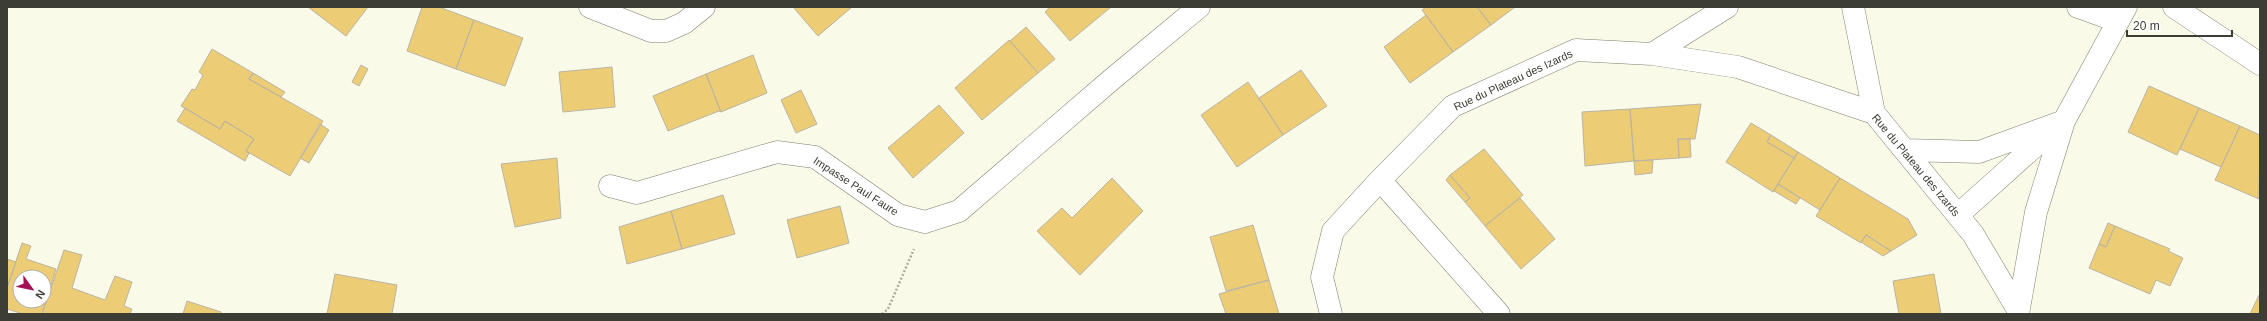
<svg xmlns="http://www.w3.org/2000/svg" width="2267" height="321" font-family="Arial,sans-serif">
<rect width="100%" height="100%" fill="#f9fbe8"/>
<path fill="#eccc75" stroke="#bab4a3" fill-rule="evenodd" d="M308 7H368L346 36Z
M422 7H439L474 20 456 69 407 51Z
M793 7H852L818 36Z
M1050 7H1111L1070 41 1045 12Z
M1426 7H1477L1491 25 1453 52 1422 10Z
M1477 7H1515L1491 25Z
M1426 15 1453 52 1410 83 1384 47Z
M474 20 523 38 505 86 456 69Z
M1026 27 1055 59 1038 73 1010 41Z
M1009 40 1038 73 982 120 955 88Z
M212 49 253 73 249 79 323 121 290 176 246 151 254 139 225 121 220 129 181 106 192 89 195 90 203 75 199 72Z
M753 55 767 93 721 112 706 74Z
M361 65 368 69 359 86 352 82Z
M612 67 615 107 563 112 559 72Z
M1301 70 1327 106 1283 135 1259 98Z
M253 73 285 92 281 97 249 79Z
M706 74 721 112 719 111 668 131 653 96Z
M1248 82 1283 135 1237 167 1201 115Z
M2149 86 2199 108 2177 155 2128 132Z
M801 90 817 124 796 133 781 100Z
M1701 104 1695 139H1678L1679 158 1634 161 1630 109Z
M939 105 964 133 913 178 888 148Z
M185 108 220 129 225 121 254 139 246 151 249 153 245 161 177 121Z
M2199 108 2240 126 2221 167 2180 149Z
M1630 109 1634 161 1585 166 1582 112Z
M1751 123 1771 135 1767 142 1794 158 1773 192 1726 162Z
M320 124 329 130 309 163 300 158Z
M2240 126 2260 135 2259 199 2215 180Z
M1771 135 1798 152 1794 158 1767 142Z
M1678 139H1690L1691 157 1679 158Z
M1484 149 1523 195 1485 226 1465 202 1470 198 1450 175Z
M1798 152 1840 178 1820 210 1778 184Z
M557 158 561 218 515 227 501 164Z
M1653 160 1652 173 1635 175 1634 161Z
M1450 175 1470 198 1465 202 1446 180Z
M1112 178 1143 211 1080 275 1037 231 1062 208 1072 218Z
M1840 178 1908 219 1917 235 1891 251 1866 235 1861 243 1816 216Z
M1778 184 1800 198 1796 204 1774 191Z
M723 195 735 234 682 249 671 211Z
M1520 198 1555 239 1521 269 1485 226Z
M840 206 849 243 797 258 787 220Z
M671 211 682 249 627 264 619 227Z
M2108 223 2115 226 2106 247 2099 244Z
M1253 225 1269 280 1226 291 1210 237Z
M2115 226 2170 249 2168 251 2183 258 2170 286 2156 280 2150 294 2089 268 2099 244 2106 247Z
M1866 235 1891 251 1883 256 1861 242Z
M22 243 31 246 26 259 56 269 42 314H23L7 309V288ZM20 277H44V301H20Z
M64 250 82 255 72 288 105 300 115 276 132 282 124 306 132 309 130 314H42Z
M7 259 16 262 7 288Z
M335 274 397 285 392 314H327Z
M1934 274 1941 314H1899L1893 281Z
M1269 280 1279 314H1226L1219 294Z
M2259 295 2260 314H2250Z
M187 301 221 312V314H183Z"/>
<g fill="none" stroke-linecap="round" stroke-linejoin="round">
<defs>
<path id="minor" d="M590 7 651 31H666L684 23 704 7
M1853 7 1874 113
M2078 7 2117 21
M2174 7 2260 64
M1652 54 1727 7
M1905 150 1979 152 2064 121
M1380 180 1499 314
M610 186 637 193 777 152 815 157 898 215 925 222 959 211 1111 80 1199 7
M1958 215 2055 128
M1331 314 1322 277 1333 231 1380 180 1453 106 1576 50 1652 54 1738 67 1874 113 1973 234 2018 310
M2018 314 2036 212 2064 121 2126 7"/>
</defs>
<use href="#minor" stroke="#7d7f6f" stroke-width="23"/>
<path stroke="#acad9f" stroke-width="2.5" stroke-dasharray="2 2" stroke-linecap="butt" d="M882 314 888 309 914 249"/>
<use href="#minor" stroke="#fff" stroke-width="22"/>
</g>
<g text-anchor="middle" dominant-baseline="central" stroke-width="3" stroke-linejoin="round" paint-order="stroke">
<g font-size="11" fill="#3c3d35" stroke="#fff">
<text transform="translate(1513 80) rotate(-25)">Rue du Plateau des Izards</text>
<text transform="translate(1916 165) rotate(50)">Rue du Plateau des Izards</text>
<text transform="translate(856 186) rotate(33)">Impasse Paul Faure</text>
</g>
</g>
<rect width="2267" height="321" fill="none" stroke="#3c3d35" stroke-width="16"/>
<g transform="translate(32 289) rotate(123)"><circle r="19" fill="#ffffff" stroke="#b1b1ae"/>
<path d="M0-3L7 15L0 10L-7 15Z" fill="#a21156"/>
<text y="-6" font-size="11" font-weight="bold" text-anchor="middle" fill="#3c3d35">N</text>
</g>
<path d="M2127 30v6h105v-6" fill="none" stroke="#3c3d35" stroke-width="2"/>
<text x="2133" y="30" font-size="12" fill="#3c3d35" stroke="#ffffff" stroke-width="3" paint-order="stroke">20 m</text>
</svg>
